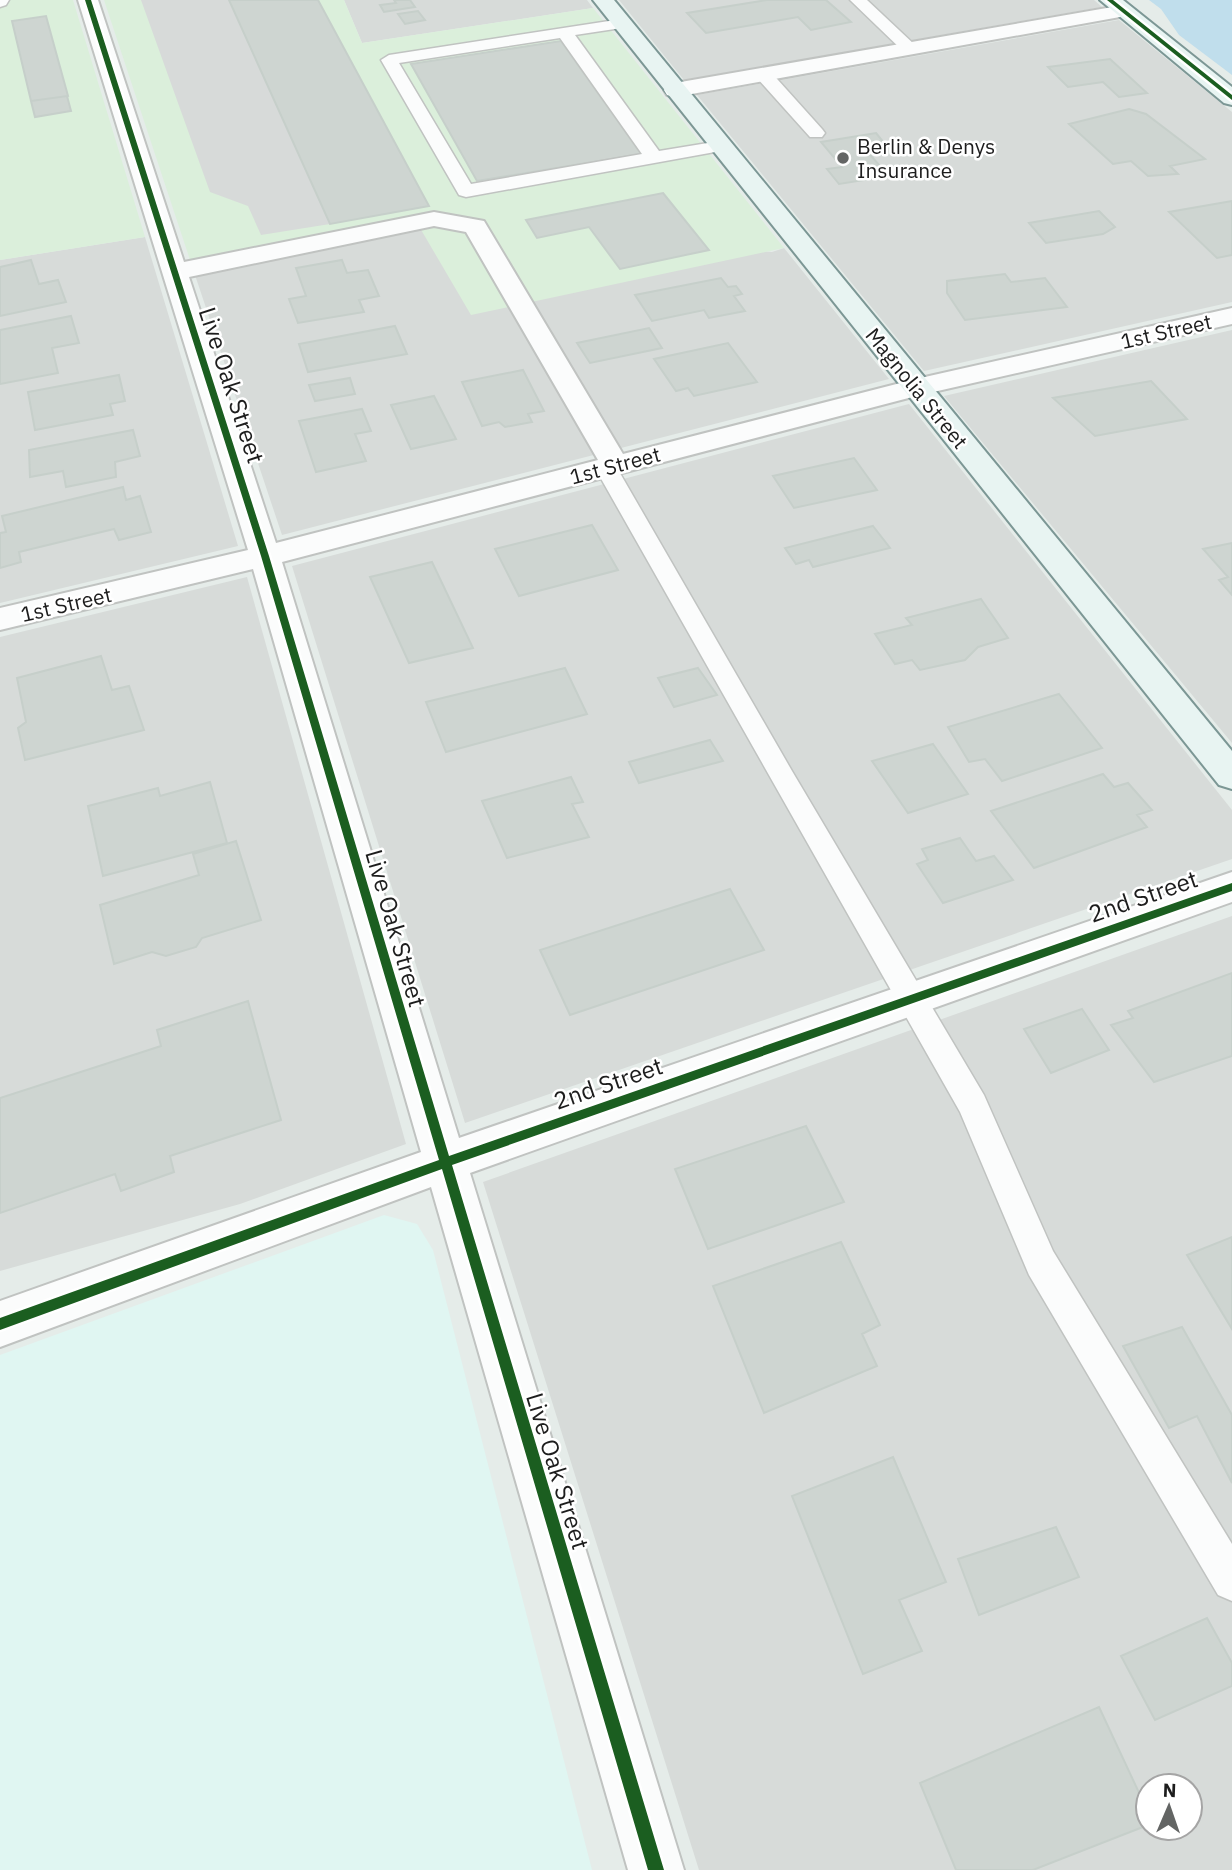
<svg xmlns="http://www.w3.org/2000/svg" width="1232" height="1870" font-family="'IBM Plex Sans',sans-serif">
<rect width="100%" height="100%" fill="#e5ece9"/>
<path fill="#d7dbd9" fill-rule="evenodd" d="M344 0H587L593 8 362 43Z
M619 0H1094L1102 7 684 80Z
M1119 20 1232 112V302L924 371 697 95Z
M420 228 772 252 784 248 889 379 282 535 194 272Z
M145 237 238 546 0 603V260Z
M1232 330V743L944 396Z
M909 404 1232 810V859L465 1123 292 566Z
M247 577 406 1144 240 1204 0 1271V637Z
M1232 916V1870H699L483 1182ZM1148 1786H1190V1828H1148Z"/>
<path fill="#dbefdb" d="M0 0H73L145 237 0 260Z
M104 0H344L362 43 593 8 784 248 471 315 420 228 194 272Z"/>
<path fill="#e0f6f2" d="M384 1215 417 1224 433 1250 592 1870H0V1355Z"/>
<path fill="#c0deec" d="M1149 0H1232V75L1179 35 1161 9Z"/>
<path fill="#d7dad9" d="M141 0H229L330 224 261 235 248 206 210 192Z"/>
<path fill="#ced5d1" stroke="#c6cfca" stroke-width="2" d="M229 0H318L429 206 330 224Z
M394 0H410L415 7 384 12 380 5 396 3Z
M767 0H826L851 22 811 30 798 17 706 33 687 13Z
M418 11 425 20 405 24 398 14Z
M46 16 68 96 31 101 12 21Z
M561 41 641 154 477 181 411 64Z
M1110 59 1147 93 1119 97 1103 82 1068 87 1048 67Z
M67 96 71 111 35 117 31 101Z
M1129 109 1146 114 1205 159 1170 166 1178 174 1148 176 1131 161 1113 164 1069 124Z
M876 133 885 144 864 148 889 176 839 184 827 169 842 167 821 142Z
M663 193 709 250 620 269 589 227 537 238 526 220Z
M1232 201V255L1217 258 1169 212Z
M1099 211 1115 227 1103 234 1046 243 1029 223Z
M31 260 39 284 58 280 66 302 0 316V267Z
M342 260 347 273 368 270 379 296 359 300 364 312 298 323 289 299 306 296 296 268Z
M1005 274 1011 282 1045 278 1067 307 965 320 947 293V281Z
M721 278 728 287 736 286 742 294 734 296 745 311 709 318 704 310 652 321 635 295Z
M71 316 79 343 52 348 58 373 0 384V330Z
M395 326 407 354 308 372 299 344Z
M649 328 662 348 590 363 577 343Z
M728 343 757 382 694 396 688 388 676 391 654 359Z
M523 370 544 411 528 414 532 422 505 427 499 422 482 426 462 382Z
M119 375 125 401 110 404 113 415 35 430 28 392Z
M350 378 355 394 315 401 309 385Z
M1151 381 1187 419 1095 436 1053 398Z
M434 396 456 439 411 449 391 405Z
M362 409 371 431 355 434 366 461 316 472 299 421Z
M133 430 140 456 115 462 116 477 66 487 63 471 30 477 29 450Z
M854 458 877 490 794 508 773 476Z
M123 487 126 500 140 496 151 532 119 540 114 529 19 552 21 562 0 568V533L6 532 2 516Z
M592 525 618 570 519 596 495 549Z
M873 526 890 548 813 567 809 560 796 564 785 548Z
M1232 543V595L1219 580 1228 577 1203 549Z
M432 562 473 648 409 663 370 577Z
M981 599 1008 638 978 647 965 660 920 670 912 660 895 664 875 634 912 625 906 618Z
M101 656 112 690 129 686 144 730 25 760 18 728 26 722 17 678Z
M565 668 587 714 446 752 426 702Z
M698 668 717 695 674 707 658 678Z
M1059 694 1102 748 1002 781 985 759 969 762 948 727Z
M710 740 723 761 639 783 629 762Z
M933 744 968 794 908 813 872 761Z
M1103 774 1114 787 1128 783 1152 810 1137 815 1147 827 1034 868 991 811Z
M571 777 583 802 572 804 589 837 507 858 482 801Z
M210 782 227 843 103 876 88 806 158 788 160 796Z
M960 838 976 861 994 856 1013 880 943 903 917 864 928 860 922 849Z
M236 841 261 920 202 938 196 947 166 956 152 952 114 964 100 905 199 875 193 854Z
M730 889 764 950 570 1015 540 950Z
M1232 973V1056L1154 1082 1111 1025 1133 1018 1128 1011Z
M248 1001 281 1120 170 1156 174 1172 121 1191 115 1174 0 1213V1098L161 1046 157 1030Z
M1082 1009 1109 1050 1051 1073 1024 1029Z
M806 1126 844 1202 708 1249 675 1169Z
M1232 1237V1329L1187 1255Z
M841 1242 880 1325 862 1334 877 1366 764 1413 713 1286Z
M1182 1327 1232 1415V1483L1197 1416 1169 1428 1123 1346Z
M893 1457 946 1582 899 1600 922 1651 863 1674 792 1496Z
M1056 1527 1079 1577 979 1615 958 1559Z
M1207 1618 1232 1663V1686L1155 1720 1121 1656Z
M1099 1707 1148 1812V1825L1033 1870H956L920 1783Z"/>
<g fill="none" stroke-linecap="round" stroke-linejoin="round">
<defs>
<path id="lane" d="M0 0H9L6 5 0 7Z
M850 0H867L916 46 918 49 916 52H904Z
M622 19 628 21 630 24 628 27 575 35 659 151 720 141 729 146 726 150 466 197 459 195 381 60 389 55ZM560 38 642 154 471 184 399 63Z
M763 69 769 70 822 129 825 133 822 137H810L757 78 755 74 757 70Z
M606 461 614 463 617 468 792 771 984 1095 1053 1251 1232 1544V1601L1218 1595 1029 1275 960 1112 595 468 598 463Z"/>
<path id="street" d="M78 0H98L184 262 434 212 484 221 623 454 916 379 1232 308V324L920 395 282 562 459 1138 1232 872V902L470 1173 684 1870H628L431 1187 0 1347V1301L421 1152 253 569 0 630V608L248 550ZM434 226 466 232 598 460 276 543 189 277Z
M1124 5 1131 7 1134 11 1131 15 675 97 667 95 664 90 667 85 675 83Z"/>
<path id="secondary" d="M593 0H614L1232 751V789L1219 785Z
M1100 0H1123L1232 87V105L1224 103Z"/>
</defs>
<use href="#lane" stroke="#c0c3c1" stroke-width="3"/>
<use href="#street" stroke="#c0c3c1" stroke-width="4"/>
<use href="#secondary" stroke="#7c9795" stroke-width="4"/>
<use href="#lane" fill="#fbfcfc" fill-rule="evenodd"/>
<use href="#street" fill="#fbfcfc" fill-rule="evenodd"/>
<use href="#secondary" fill="#e8f4f2" fill-rule="evenodd"/>
<defs>
<path id="cycleway" d="M85 0H91L269 556 449 1156 1232 883V891L452 1165 664 1870H648L442 1169 0 1330V1318L439 1160 261 556Z
M1107 0H1113L1232 95V100Z"/>
</defs>
<use href="#cycleway" stroke="#fff" stroke-width="5"/>
<use href="#cycleway" fill="#1b5e20" fill-rule="evenodd"/>
</g>
<circle fill="#636564" stroke="#fff" stroke-width="2.5" cx="843" cy="158" r="7"/>
<g text-anchor="middle" dominant-baseline="central" stroke-width="5" stroke-linejoin="round" paint-order="stroke">
<g font-size="21" fill="#1d1d1d" stroke="#fff" text-anchor="start">
<text x="857" y="146">Berlin &amp; Denys<tspan x="857" dy="24">Insurance</tspan></text>
</g>
<g font-size="21" fill="#1d1d1d" stroke="#fff">
<text transform="translate(1166 331) rotate(-13)">1st Street</text>
<text transform="translate(917 388) rotate(51)">Magnolia Street</text>
<text transform="translate(615 465) rotate(-15)">1st Street</text>
<text transform="translate(66 604) rotate(-13)">1st Street</text>
</g>
<g font-size="24" fill="#1d1d1d" stroke="#fff">
<text transform="translate(232 385) rotate(72)">Live Oak Street</text>
<text transform="translate(1143 896) rotate(-19)">2nd Street</text>
<text transform="translate(396 928) rotate(74)">Live Oak Street</text>
<text transform="translate(608 1083) rotate(-19)">2nd Street</text>
<text transform="translate(558 1471) rotate(73)">Live Oak Street</text>
</g>
</g>
<g transform="translate(1169 1807) rotate(2)"><circle r="33" fill="#ffffff" stroke="#a5a5a5" stroke-width="2"/>
<path d="M0-5L12 26L0 18L-12 26Z" fill="#636564"/>
<text y="-10" font-size="19" font-weight="bold" text-anchor="middle" fill="#1d1d1d">N</text>
</g>
</svg>
